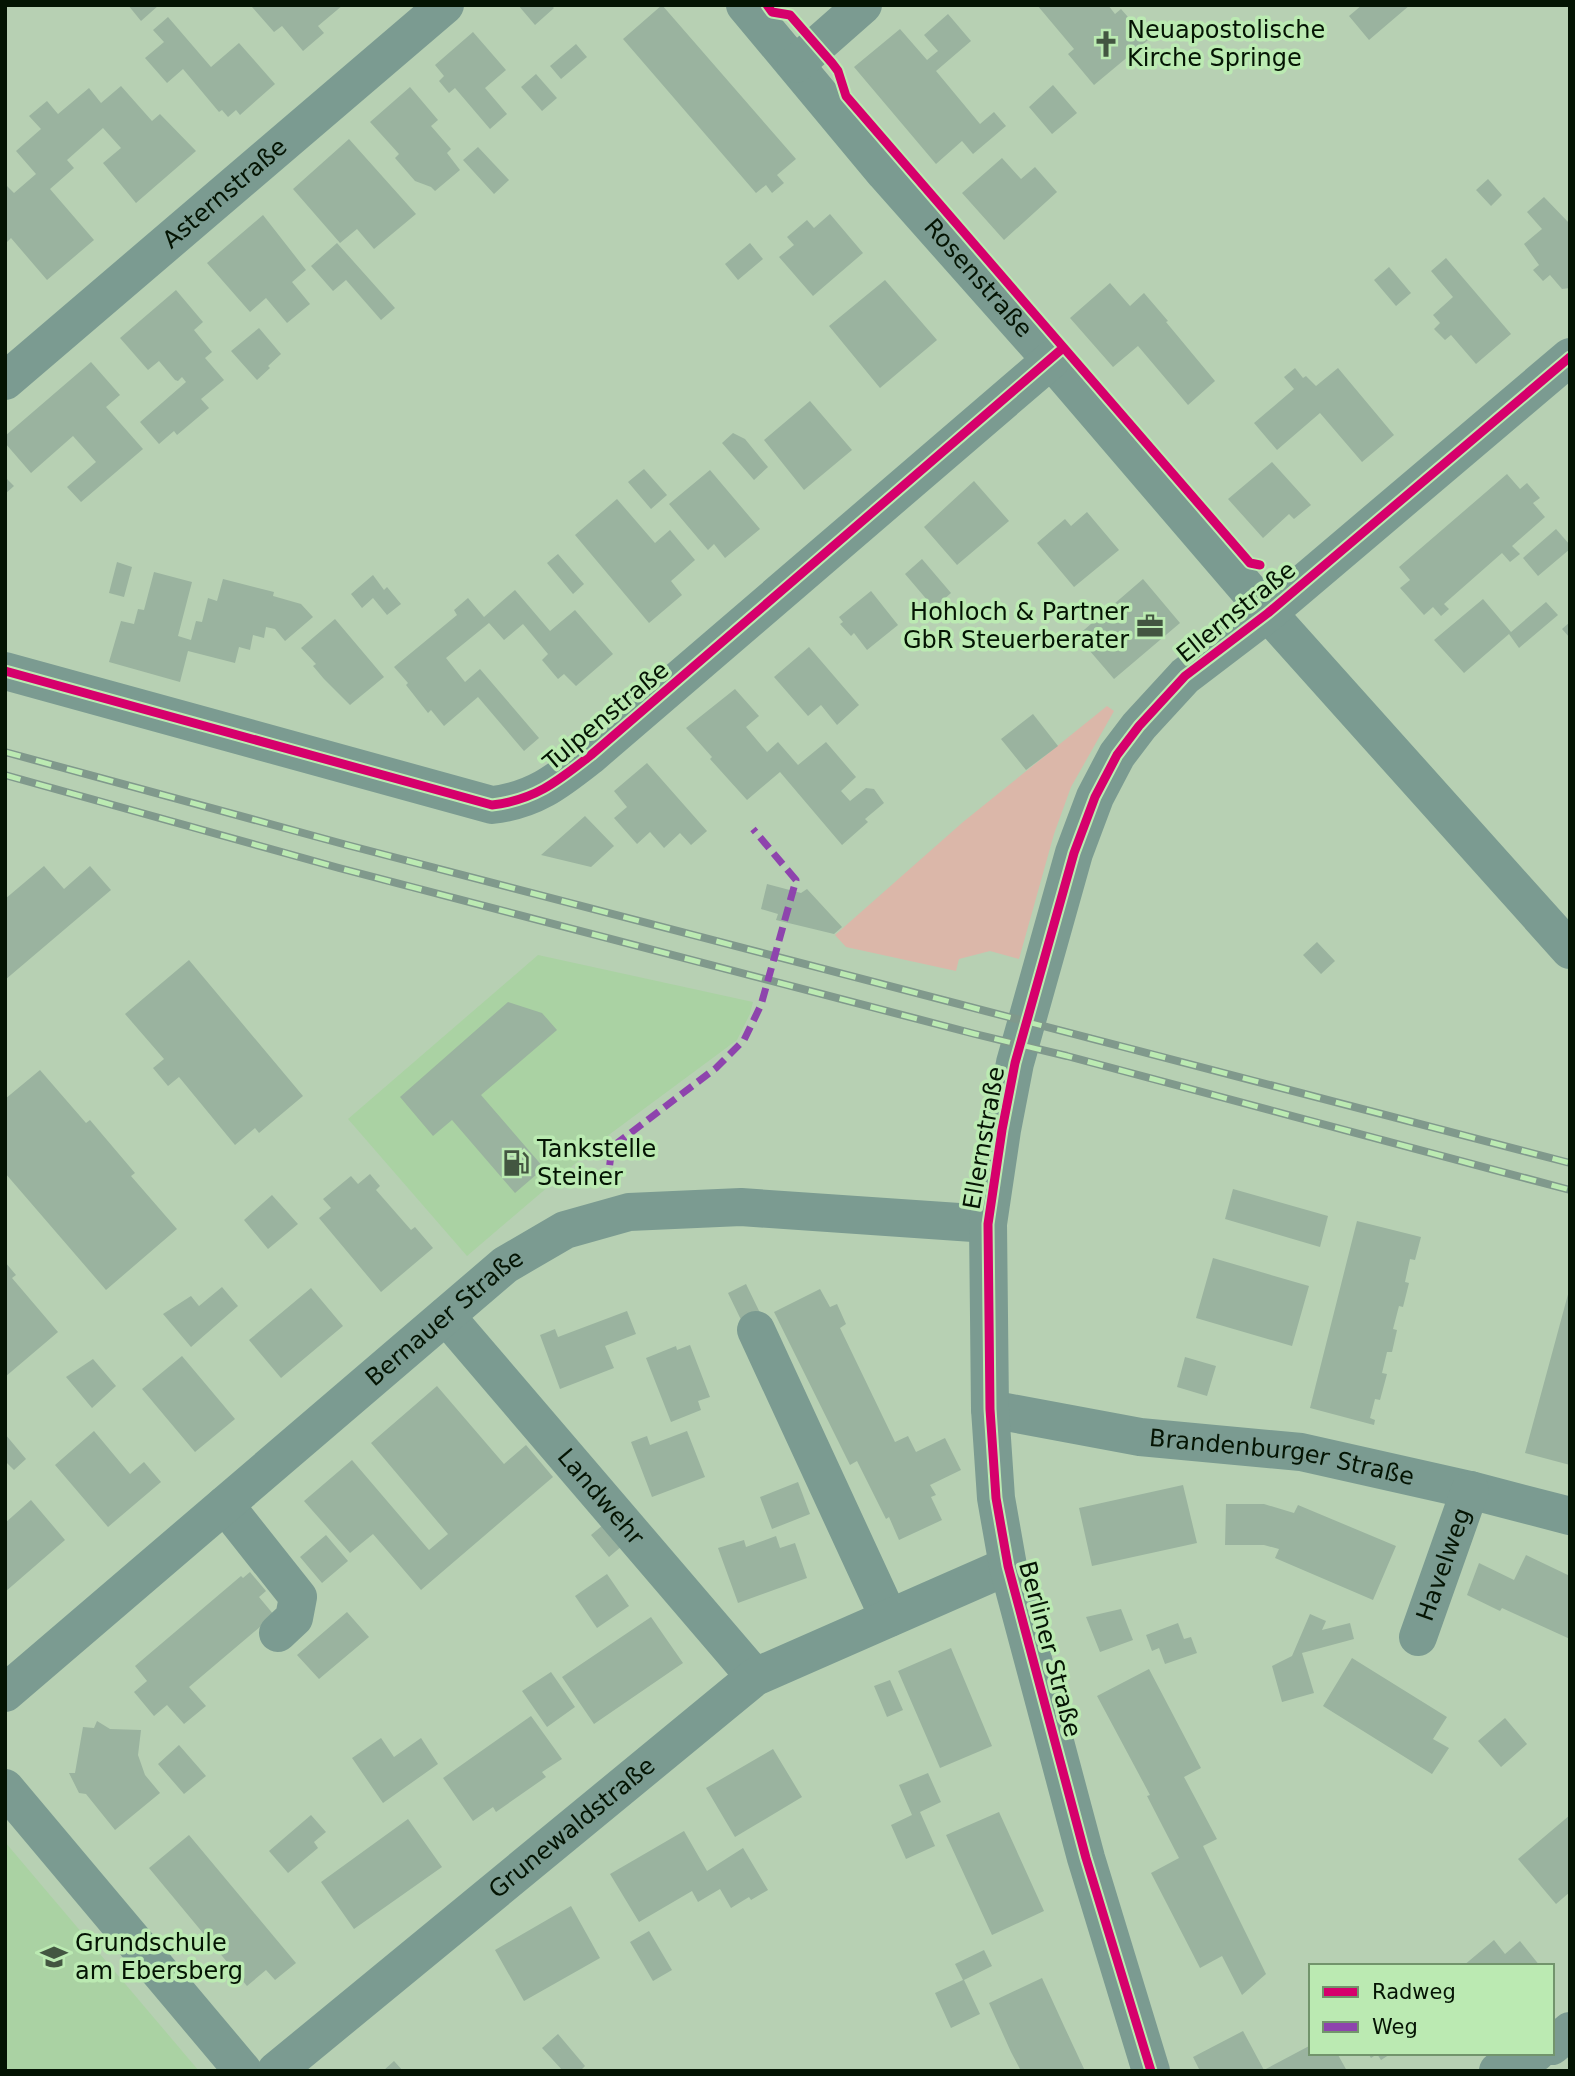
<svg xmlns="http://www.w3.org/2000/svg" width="1575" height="2076" font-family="'DejaVu Sans',sans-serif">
<rect width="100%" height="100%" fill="#b7d0b3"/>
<path fill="#aad2a3" d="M538 955 753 1002 750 1014 737 1040 610 1134 467 1256 348 1119Z
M5 1842 199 2071H5Z"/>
<path fill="#dbb7a9" d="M1107 706 1114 711 1071 787 1054 834 1019 959 990 951 959 959 956 971 846 947 835 935 963 822Z"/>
<path fill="#9ab39f" d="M128 5H159L141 21Z
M254 5H343L318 26 324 33 303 51 282 26 274 32 252 7Z
M518 5H551L554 8 535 25Z
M662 5 796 159 777 175 784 183 772 193 766 185 756 193 623 39Z
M1037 5H1108L1115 14 1121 9 1148 40 1094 85 1068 54 1074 49Z
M1362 5H1410L1369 40 1349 16Z
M948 14 971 41 936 71 980 124 994 112 1006 126 973 154 962 141 936 164 854 67 900 29 927 60 938 51 924 35Z
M168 17 211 67 239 43 275 84 240 115 236 110 228 117 222 110 219 112 183 69 167 83 145 58 164 42 153 30Z
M473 32 506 70 485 88 507 114 490 129 455 88 449 93 439 81 444 76 435 65Z
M576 44 587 57 561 79 550 66Z
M536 74 557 98 542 111 521 87Z
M1053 85 1077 113 1052 134 1029 107Z
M121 86 152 121 160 114 196 151 136 203 103 163 121 148 103 128 67 160 74 168 50 189 94 240 47 280 11 238 5 244V184L14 193 36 174 16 151 41 129 29 116 47 101 58 114 89 88 101 103Z
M410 87 438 120 431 126 451 149 447 153 460 170 435 191 431 187 415 181 395 158 399 154 370 122Z
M349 139 416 214 374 249 357 229 340 243 293 189Z
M478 147 509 180 494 194 463 160Z
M1002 158 1021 179 1035 167 1057 192 1004 240 962 193Z
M1488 179 1502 195 1491 206 1476 190Z
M1544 197 1570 224V288L1562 289 1550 275 1543 281 1533 270 1539 265 1524 244 1542 229 1527 212Z
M830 214 863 253 813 296 779 257 794 245 787 237 807 220 814 228Z
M263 215 306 270 292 282 310 304 287 323 266 298 250 312 207 263Z
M337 243 395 308 381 320 346 280 333 291 311 266Z
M750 243 763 259 738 280 725 264Z
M1446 258 1511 334 1476 364 1451 335 1445 340 1434 329 1440 323 1433 315 1453 297 1431 271Z
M1389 267 1411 293 1396 306 1374 280Z
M885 280 937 340 880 388 829 326Z
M1110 283 1130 306 1144 293 1168 321 1166 322 1215 381 1188 405 1138 346 1113 367 1070 318Z
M176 290 203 322 194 330 212 352 205 358 224 380 201 399 209 408 177 435 174 431 159 444 140 422 186 382 182 377 178 381 175 380 159 361 148 370 120 338Z
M259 328 281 354 268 366 270 368 257 380 231 351Z
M91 362 120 395 106 407 143 449 81 502 67 487 96 462 73 436 31 473 5 443V436Z
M1295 368 1303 378 1306 376 1316 386 1338 368 1394 435 1362 462 1320 413 1277 450 1254 423 1294 389 1284 377Z
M810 401 852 450 804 490 764 440Z
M733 433 745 439 768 467 754 480 722 443Z
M1272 462 1311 505 1294 519 1289 514 1263 538 1228 499Z
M644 469 667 495 651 509 628 482Z
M710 470 760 529 725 558 714 544 708 550 669 504Z
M1507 474 1520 489 1527 483 1540 498 1533 503 1545 517 1512 546 1520 554 1510 562 1502 553 1444 604 1449 609 1441 616 1433 607 1424 615 1400 588 1410 580 1399 567Z
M5 477 14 486 5 494Z
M974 481 1009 521 957 565 924 527Z
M617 499 655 543 670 530 695 560 671 581 682 595 649 623 575 535Z
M1087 512 1119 550 1074 587 1037 543 1065 519 1071 526Z
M1556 529 1570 545V549L1538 576 1523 558Z
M558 554 584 584 573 594 547 563Z
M922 559 951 593 934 608 905 574Z
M117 562 132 567 124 597 109 593Z
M154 572 192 582 178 636 191 640 196 621 202 622 208 598 217 601 223 579 274 592 273 596 301 604 313 617 285 641 275 629 266 627 264 638 253 635 250 650 239 647 235 663 188 651 180 682 109 662 121 621 134 624 138 609 144 610Z
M373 575 384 590 387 587 401 604 387 615 373 598 362 608 351 594Z
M1143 579 1180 623 1114 679 1077 636Z
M515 590 550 631 575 610 613 654 576 686 564 674 558 679 542 660 548 654 523 624 504 640 489 623 446 658 465 682 480 669 539 738 524 751 478 697 444 726 431 710 428 713 406 685 408 683 394 667 457 615 454 610 468 598 484 617Z
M871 591 898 625 867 650 854 633 851 636 840 624 843 622 839 617Z
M1483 599 1511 632 1546 602 1558 615 1519 648 1509 634 1464 673 1434 640Z
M335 619 384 677 350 705 324 679 313 666 316 664 301 648Z
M1570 622V638L1562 629Z
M809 647 859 705 837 725 821 705 808 716 774 677Z
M735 689 759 716 746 727 767 752 778 742 798 765 826 742 856 777 841 791 850 801 866 788 874 789 884 803 865 819 868 822 842 845 780 772 747 800 710 759 712 757 686 728Z
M1033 714 1058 746 1026 770 1001 739Z
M647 763 707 831 691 845 680 833 664 848 650 832 637 844 614 818 627 807 614 791Z
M585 816 614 846 591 867 541 855Z
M44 866 64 889 90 866 111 890 5 980V899Z
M767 884 801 893 807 889 842 927 834 934 776 920 778 914 761 909Z
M1317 942 1335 961 1321 974 1303 955Z
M189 960 303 1096 259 1133 255 1128 235 1145 179 1077 168 1086 153 1068 164 1059 125 1014Z
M508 1002 542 1013 557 1030 481 1095 544 1168 515 1193 452 1120 433 1136 400 1097Z
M40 1070 86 1123 90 1120 135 1173 131 1176 177 1229 106 1290 5 1173V1099Z
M370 1174 380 1186 376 1190 411 1230 415 1227 433 1248 381 1292 319 1218 331 1208 323 1199 351 1176 358 1184Z
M1233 1189 1328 1216 1320 1247 1225 1219Z
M272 1195 298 1224 268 1249 244 1220Z
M1357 1221 1421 1237 1415 1260 1410 1259 1405 1282 1409 1283 1403 1307 1399 1306 1393 1329 1397 1330 1392 1352H1387L1382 1373 1387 1374 1380 1400 1375 1399 1370 1418 1375 1420 1374 1425 1310 1408Z
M1213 1258 1309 1286 1292 1346 1196 1318Z
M5 1262 16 1275 12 1278 58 1332 5 1377Z
M746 1284 763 1319 745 1328 728 1293Z
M222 1287 238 1306 191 1347 163 1314 191 1296 199 1306Z
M1570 1287V1465L1525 1453Z
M311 1288 343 1326 281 1378 249 1340Z
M820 1289 830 1307 837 1304 846 1324 840 1328 895 1442 908 1436 916 1452 945 1438 961 1470 930 1485 936 1495 931 1497 942 1520 899 1540 889 1517 886 1519 857 1461 850 1465 774 1312Z
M627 1311 636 1334 605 1346 614 1368 560 1389 540 1335 555 1329 558 1337Z
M690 1345 710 1397 698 1401 701 1410 671 1422 646 1358 676 1346 677 1350Z
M182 1356 235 1419 195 1452 142 1389Z
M1185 1357 1216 1366 1207 1396 1177 1387Z
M93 1359 116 1386 92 1408 66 1377Z
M437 1386 504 1464 526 1445 553 1477 421 1590 373 1534 350 1553 304 1501 352 1460 429 1550 448 1534 371 1443Z
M94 1431 130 1474 144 1462 161 1482 108 1527 55 1465Z
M687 1431 705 1477 652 1497 631 1442 647 1436 650 1445Z
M5 1434 26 1459 14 1470 5 1461Z
M798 1482 810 1514 772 1529 760 1497Z
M1183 1485 1197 1543 1092 1566 1079 1508Z
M31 1500 65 1540 5 1592V1523Z
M1226 1504H1264L1294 1513 1298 1505 1396 1546 1373 1600 1275 1558 1279 1549 1264 1545H1225Z
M603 1525 622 1546 609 1557 591 1535Z
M326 1535 348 1561 322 1583 300 1557Z
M776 1536 780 1548 795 1543 807 1578 738 1603 718 1548 744 1540 746 1547Z
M1526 1555 1570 1576V1639L1502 1608 1500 1611 1467 1595 1479 1563 1514 1580Z
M250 1572 266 1591 259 1597 274 1615 189 1687 206 1706 184 1724 167 1705 154 1716 134 1692 147 1681 135 1666 241 1576 243 1578Z
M607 1574 629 1606 597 1628 575 1596Z
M1121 1609 1133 1640 1100 1652 1086 1617Z
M347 1612 369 1637 319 1679 297 1655Z
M1310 1614 1326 1621 1322 1630 1350 1623 1354 1639 1302 1653 1314 1693 1282 1702 1272 1666 1292 1656Z
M651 1617 683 1663 594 1724 562 1677Z
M1178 1623 1184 1639 1191 1637 1197 1653 1165 1664 1159 1648 1152 1651 1146 1635Z
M951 1648 992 1746 940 1768 898 1671Z
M1352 1658 1447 1717 1433 1739 1449 1748 1432 1774 1323 1706Z
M1149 1669 1201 1768 1184 1777 1217 1839 1203 1846 1266 1974 1242 1995 1222 1956 1200 1968 1151 1873 1179 1858 1147 1796 1150 1795 1097 1696Z
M551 1672 575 1707 547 1727 522 1691Z
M890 1680 903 1710 887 1717 874 1686Z
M531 1716 562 1759 542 1772 546 1777 496 1812 493 1807 473 1821 443 1778Z
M1505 1718 1527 1744 1501 1767 1478 1741Z
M97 1721 110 1729 141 1730 138 1755 145 1775 160 1793 115 1830 86 1794 79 1793 69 1773H75L83 1727 94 1728Z
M381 1738 394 1757 421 1738 438 1764 383 1803 352 1758Z
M179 1745 206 1776 184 1794 158 1764Z
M773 1749 802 1797 735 1837 706 1788Z
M928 1773 941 1802 920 1812 935 1846 906 1859 891 1825 912 1815 899 1785Z
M999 1812 1044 1911 992 1935 946 1835Z
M311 1815 326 1832 314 1842 318 1848 288 1873 269 1851Z
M1570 1815V1892L1556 1904 1518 1859Z
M408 1819 442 1867 354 1929 321 1882Z
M684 1831 707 1871 743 1848 768 1890 751 1900 749 1897 731 1908 720 1889 698 1902 692 1891 639 1922 610 1874Z
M189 1835 296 1963 275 1980 266 1970 247 1986 149 1868Z
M571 1906 600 1958 524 2001 495 1950Z
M649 1931 672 1970 653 1981 630 1942Z
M1494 1940 1505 1954 1520 1941 1540 1966H1463Z
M984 1950 992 1966 964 1980 980 2014 951 2028 935 1993 963 1980 955 1964Z
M1042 1978 1064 2026 1085 2071H1021L1011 2052 989 2003Z
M1243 2031 1264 2070 1311 2045V2053H1337L1347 2071H1200L1193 2057Z
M558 2034 585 2066 580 2071H563L542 2048Z
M1368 2053H1392L1381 2060 1377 2054 1371 2058Z
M394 2061 403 2071H383Z"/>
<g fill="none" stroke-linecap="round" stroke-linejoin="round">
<g stroke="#7b9b91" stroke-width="38">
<path id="s1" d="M745 5 885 173 1051 360 1268 613 1570 950"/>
<path d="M796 64 863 5"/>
<path id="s2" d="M5 381 445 5"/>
<path d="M5 671 492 805C535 800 558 781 591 755L1051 360"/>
<path id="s3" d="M446 1316 755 1677"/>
<path d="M756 1330 889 1618"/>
<path id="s4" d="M990 1409 1140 1437 1301 1452 1470 1490 1570 1516"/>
<path d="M225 1505 298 1597 294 1618 278 1633"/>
<path id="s5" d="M1418 1637 1470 1490"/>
<path id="s6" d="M5 1693 505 1265 565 1230 629 1212 741 1207 988 1224"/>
<path d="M5 1788 243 2071"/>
<path d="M1552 2046 1570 2031"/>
<path id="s7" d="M276 2071 755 1677 1008 1566"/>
<path d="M1151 2071 1086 1858 1008 1566 996 1498 990 1409 988 1224 1002 1130 1015 1063 1074 853 1095 797 1117 755 1139 726 1185 676 1268 613 1570 357"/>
<path d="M1498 2071 1536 2053"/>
</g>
<defs>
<path id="rail" d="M5 752 347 845 1570 1163
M5 775 339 868 975 1034 1067 1056 1570 1190"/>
</defs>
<use href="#rail" stroke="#80998c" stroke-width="8"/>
<use href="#rail" stroke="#bbeab2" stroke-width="5" stroke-dasharray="16" stroke-linecap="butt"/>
<path stroke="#8e44ad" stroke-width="7" stroke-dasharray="14 7" stroke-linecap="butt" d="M607 1186 612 1147 716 1068 744 1040 761 1005 796 880 753 829"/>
<defs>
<path id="cycleway" d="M767 5 772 12 790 15 832 63 838 71 846 96 1250 563 1260 565
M5 671 492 805C535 800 558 781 591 755L1063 348
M1151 2071 1086 1858 1008 1566 996 1498 990 1409 988 1224 1002 1130 1015 1063 1074 853 1095 797 1117 755 1139 726 1185 676 1268 613 1570 357"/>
</defs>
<use href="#cycleway" stroke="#bbeab2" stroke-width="13"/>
<use href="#cycleway" stroke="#d6006c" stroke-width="9"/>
</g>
<defs>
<symbol id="church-bare" viewBox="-9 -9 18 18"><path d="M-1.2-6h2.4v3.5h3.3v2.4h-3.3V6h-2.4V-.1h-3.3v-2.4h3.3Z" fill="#435641" stroke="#bbeab2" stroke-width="2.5" paint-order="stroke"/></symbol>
<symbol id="office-bare" viewBox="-9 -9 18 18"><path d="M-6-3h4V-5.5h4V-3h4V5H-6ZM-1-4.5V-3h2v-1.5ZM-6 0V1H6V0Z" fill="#435641" stroke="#bbeab2" stroke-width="2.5" paint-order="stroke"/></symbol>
<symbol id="fuel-bare" viewBox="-9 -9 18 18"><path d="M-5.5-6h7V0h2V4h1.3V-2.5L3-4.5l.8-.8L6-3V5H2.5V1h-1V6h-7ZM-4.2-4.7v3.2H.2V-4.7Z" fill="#435641" stroke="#bbeab2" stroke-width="2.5" paint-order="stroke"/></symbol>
<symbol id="school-bare" viewBox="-9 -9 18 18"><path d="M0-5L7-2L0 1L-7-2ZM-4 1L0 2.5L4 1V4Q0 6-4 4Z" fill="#435641" stroke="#bbeab2" stroke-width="2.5" paint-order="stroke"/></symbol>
</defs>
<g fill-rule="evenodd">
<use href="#church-bare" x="1087" y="25" width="38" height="38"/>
<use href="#office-bare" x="1131" y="607" width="38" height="38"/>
<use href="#fuel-bare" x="497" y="1144" width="38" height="38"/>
<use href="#school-bare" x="35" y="1938" width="38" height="38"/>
</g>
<g text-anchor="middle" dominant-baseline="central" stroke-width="7" stroke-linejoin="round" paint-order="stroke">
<g font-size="24" fill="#041403" stroke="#bbeab2" text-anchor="start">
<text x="1127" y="30">Neuapostolische<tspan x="1127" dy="28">Kirche Springe</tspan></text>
<text x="1129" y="612" text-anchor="end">Hohloch &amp; Partner<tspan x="1129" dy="28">GbR Steuerberater</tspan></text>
<text x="537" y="1149">Tankstelle<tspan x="537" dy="28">Steiner</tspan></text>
<text x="75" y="1943">Grundschule<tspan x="75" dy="28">am Ebersberg</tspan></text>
</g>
<g font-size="24" fill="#041403" stroke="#bbeab2">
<text stroke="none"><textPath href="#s2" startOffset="289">Asternstraße</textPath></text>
<text stroke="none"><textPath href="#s1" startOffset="359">Rosenstraße</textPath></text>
<text transform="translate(1236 612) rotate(-39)">Ellernstraße</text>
<text transform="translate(606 716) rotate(-40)">Tulpenstraße</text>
<text transform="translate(984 1138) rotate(-80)">Ellernstraße</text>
<text stroke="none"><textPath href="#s6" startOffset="578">Bernauer Straße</textPath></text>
<text stroke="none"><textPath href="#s4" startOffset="296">Brandenburger Straße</textPath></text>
<text stroke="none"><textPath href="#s3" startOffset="238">Landwehr</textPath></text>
<text stroke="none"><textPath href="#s5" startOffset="77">Havelweg</textPath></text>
<text transform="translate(1050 1649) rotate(75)">Berliner Straße</text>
<text stroke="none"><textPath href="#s7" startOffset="383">Grunewaldstraße</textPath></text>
</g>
</g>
<rect width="1575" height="2076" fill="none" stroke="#041403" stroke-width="14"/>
<rect x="1309" y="1964" width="245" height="91" fill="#bbeab2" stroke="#72946c" stroke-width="2"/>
<rect x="1323" y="1987" width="35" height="10" fill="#d6006c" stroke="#72946c" stroke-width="2"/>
<text x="1372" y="1999" font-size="21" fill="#041403">Radweg</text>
<rect x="1323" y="2022" width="35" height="10" fill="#8e44ad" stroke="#72946c" stroke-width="2"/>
<text x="1372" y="2034" font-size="21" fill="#041403">Weg</text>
</svg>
